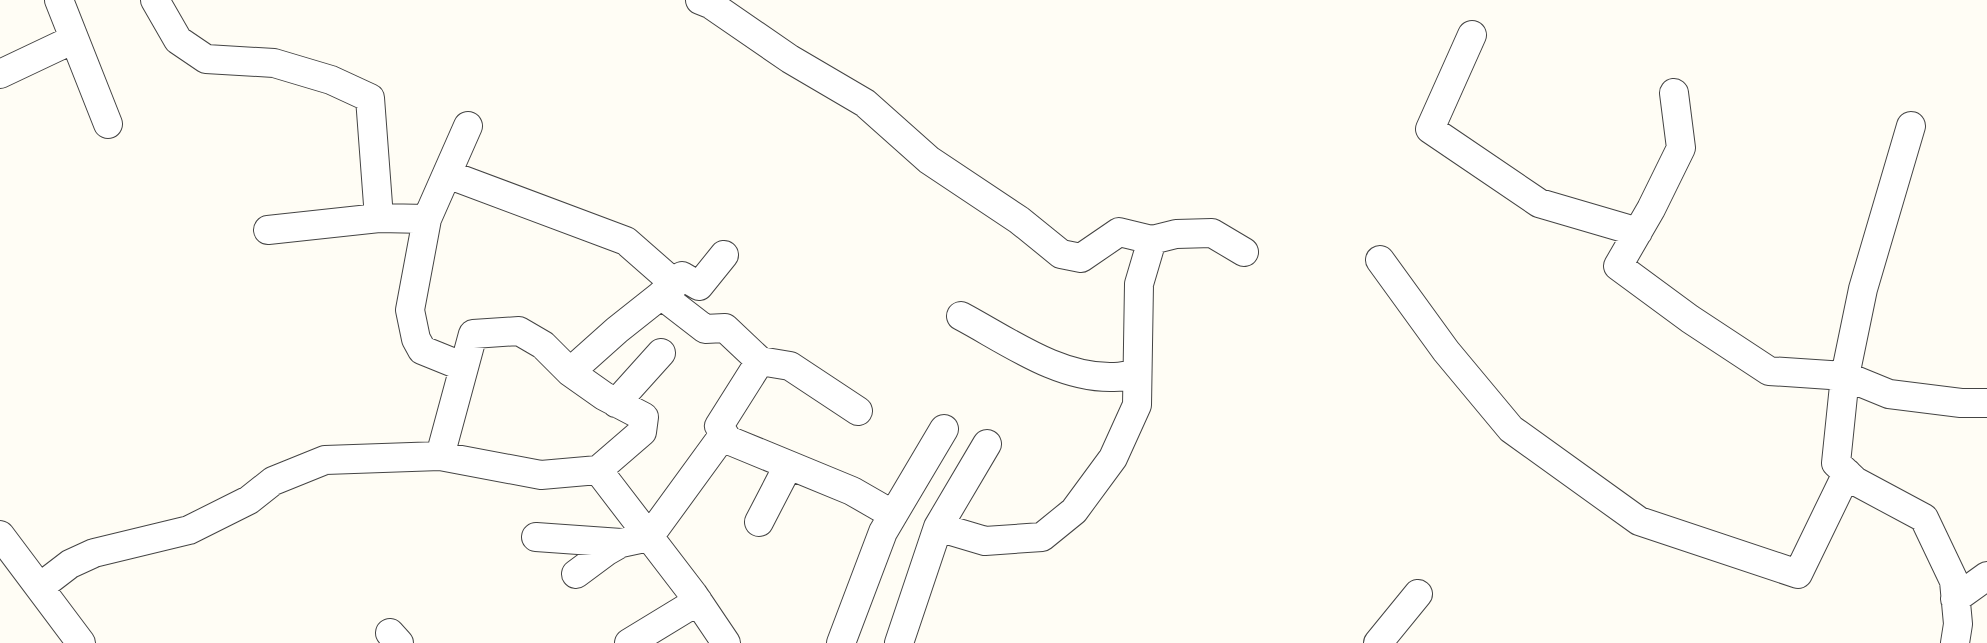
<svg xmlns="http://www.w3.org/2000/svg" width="1987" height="643" font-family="'Source Serif 4',serif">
<rect width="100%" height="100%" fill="#fffdf5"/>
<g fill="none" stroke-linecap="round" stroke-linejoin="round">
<defs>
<path id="minor" d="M59 0 108 124
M155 0 178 40 206 59 274 63 331 80 370 98 379 218
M700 0 710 4 790 59 865 103 929 160 1019 220 1061 254 1081 258 1119 232 1152 240 1139 284 1137 405 1113 458 1074 511 1042 537 985 541 938 527
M1472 35 1430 129 1539 203 1638 232
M0 74 74 39
M1674 93 1681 148 1651 209 1618 266 1690 319 1769 371 1845 376 1889 394 1961 403H1987
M1911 126 1863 289 1845 376 1836 463 1855 481 1924 518 1954 581 1958 624 1955 643
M447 174 626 241 675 284
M268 230 379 218 427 219
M1152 240 1176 234 1212 233 1244 252
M1380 260 1446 351 1511 429 1639 521 1798 574 1847 473
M661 295 705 329 725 328 760 361 790 366 858 411
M961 316C1008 341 1059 379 1114 377 1122 377 1130 375 1137 373
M760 361 719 426 728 440 852 491 892 514
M464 367 422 350 416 339 410 310 427 219 468 126
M570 372 617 330 675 284 682 276 699 286 724 255
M616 403 661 353
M598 470 693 594 726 643
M759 522 788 466
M0 535 81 643
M536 537 621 543
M576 574 607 551 621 543 649 537 724 434
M40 587 70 564 94 553 189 530 249 500 273 481 325 460 440 456 473 334 519 331 543 345 570 372 604 396 644 417 642 432 598 470 541 475 440 456
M1955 599 1987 576
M390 633 399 643
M629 643 698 601
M841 643 883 532 944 429
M899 643 938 527 987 444
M1378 643 1418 594"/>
</defs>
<use href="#minor" stroke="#444" stroke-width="30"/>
<use href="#minor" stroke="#fff" stroke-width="28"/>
</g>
</svg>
